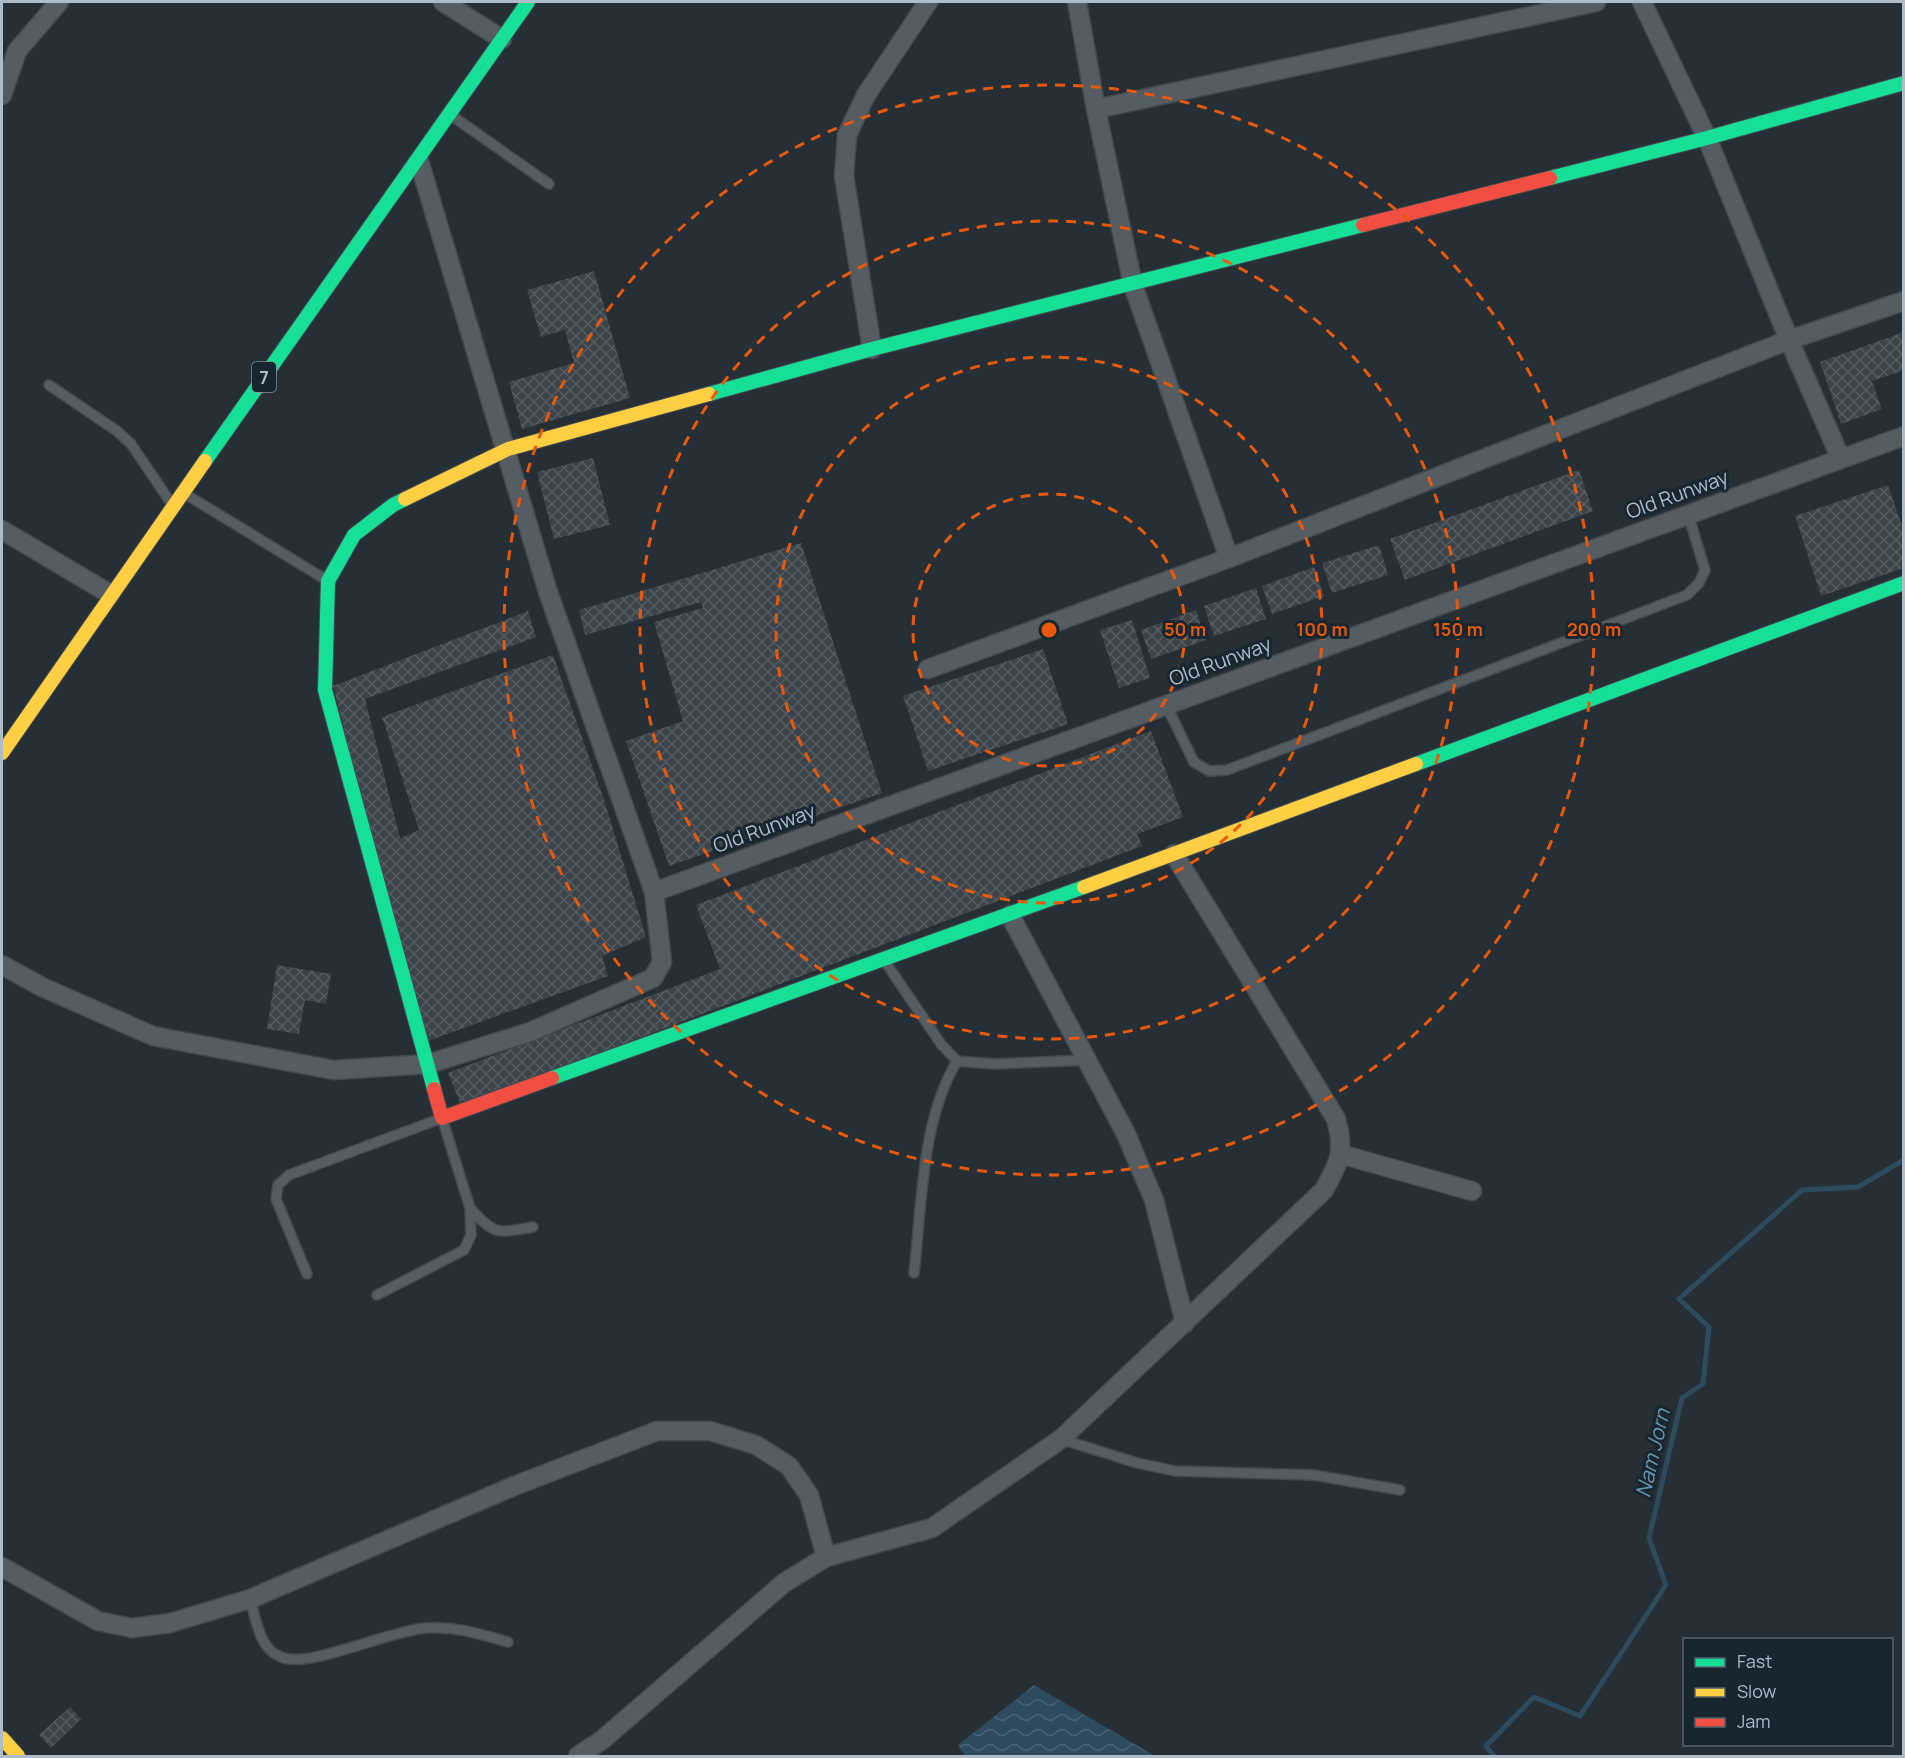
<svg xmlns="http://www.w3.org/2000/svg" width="1905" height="1758" font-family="Manrope,sans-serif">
<defs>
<pattern id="water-waves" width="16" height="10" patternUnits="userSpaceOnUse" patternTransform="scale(1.5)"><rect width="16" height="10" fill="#2e4b5e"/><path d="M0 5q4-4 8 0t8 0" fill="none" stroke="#4a6374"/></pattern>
<pattern id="building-cross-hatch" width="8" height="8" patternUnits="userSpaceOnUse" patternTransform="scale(1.5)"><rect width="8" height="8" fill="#3c4449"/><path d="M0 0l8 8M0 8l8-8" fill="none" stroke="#565d62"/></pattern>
</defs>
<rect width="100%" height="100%" fill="#252f35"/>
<path fill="url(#water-waves)" d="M1034 1685 1155 1756H965L958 1745Z"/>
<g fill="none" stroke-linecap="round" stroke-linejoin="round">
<path stroke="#2e4b5e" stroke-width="5" d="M1494 1756 1486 1746 1534 1697 1580 1716 1666 1585 1649 1538 1682 1398 1703 1384 1709 1327 1679 1299 1802 1190 1858 1187 1904 1160"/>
</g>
<path fill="url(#building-cross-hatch)" d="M594 271 630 398 522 429 509 382 574 363 565 330 541 337 527 290Z
M1904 332V370L1872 381 1882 409 1841 424 1820 362Z
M593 458 610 525 554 539 537 472Z
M1579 470 1593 511 1405 580 1390 539Z
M1888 485 1904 532V568L1821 596 1795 516Z
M801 543 882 793 669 866 626 741 683 721 654 622 703 608 701 602 585 635 579 610Z
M1379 545 1388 575 1332 593 1322 563Z
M1314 567 1324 596 1272 614 1262 586Z
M1256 588 1266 619 1214 636 1204 606Z
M1196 610 1206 640 1151 659 1141 630Z
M528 611 536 637 365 699 400 838 419 830 382 717 553 655 604 800 646 937 602 956 608 976 425 1042 333 686Z
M1132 620 1150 678 1119 688 1100 630Z
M1043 649 1068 724 928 771 903 696Z
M1151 731 1183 817 1137 834 1142 846 461 1106 448 1073 720 969 696 905Z
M277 965 331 974 326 1004 305 1000 299 1034 267 1029Z
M70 1707 81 1719 51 1748 39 1735Z"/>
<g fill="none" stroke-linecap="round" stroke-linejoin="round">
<defs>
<path id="lane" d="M455 118 549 184
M49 385 117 431 131 444 171 503
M187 495 328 581
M1166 705 1194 762 1209 771 1227 770 1687 595 1699 583 1705 570 1688 514
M884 960 941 1044 957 1061 995 1064 1088 1060
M470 1208C495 1236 497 1233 533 1227
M914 1273C922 1205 921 1121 957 1061
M307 1274 276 1199 278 1185 289 1175 442 1118 470 1208 471 1235 464 1250 377 1295
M1061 1439 1137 1463 1175 1471 1314 1475 1400 1490
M250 1599C256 1619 259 1649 281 1657 310 1669 389 1630 427 1628 456 1626 480 1634 508 1642"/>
<path id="street" d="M443 2 502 39
M1077 2 1096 109 1133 285 1229 558
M1642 2 1707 138 1789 340 1841 459
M2 95 17 51 59 2
M1096 109 1596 2
M872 349 844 176 847 135 866 95 928 2
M2 530 110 594
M928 669 1229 558 1789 340 1904 301
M654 892 1904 436
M1010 915 1126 1134 1154 1200 1185 1323
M2 965 42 987 153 1036 334 1070 428 1064 530 1032 653 978 662 962 654 892 548 592 419 161
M1340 1154 1472 1191
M2 1567 98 1621 132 1628 170 1623 250 1599 514 1486 657 1431H710L756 1445 789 1466 809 1495 826 1557
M578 1756 602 1740 784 1583 826 1557 932 1528 1061 1439 1324 1190C1340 1161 1345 1151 1336 1119L1174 854"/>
<path id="fast" d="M1550 178 1707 138 1904 83
M709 394 872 349 1363 225
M205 461 528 2
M405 499 393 505 354 535 328 581 325 690 434 1089
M1416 764 1904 583
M552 1078 1084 887"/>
<path id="slow" d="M405 499 508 449 709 394
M2 753 205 461
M1084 887 1416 764
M2 1738 18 1756"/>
<path id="jam" d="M1363 225 1550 178
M434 1089 442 1118 552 1078"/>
</defs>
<use href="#lane" stroke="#434a4f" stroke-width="12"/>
<use href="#street" stroke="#434a4f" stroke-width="21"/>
<use href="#fast" stroke="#434a4f" stroke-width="16"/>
<use href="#slow" stroke="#434a4f" stroke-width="16"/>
<use href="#jam" stroke="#434a4f" stroke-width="16"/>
<use href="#lane" stroke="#555d62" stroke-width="9"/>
<use href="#street" stroke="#555d62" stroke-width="18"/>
<use href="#fast" stroke="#16e098" stroke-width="14"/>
<use href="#slow" stroke="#ffcf43" stroke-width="14"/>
<use href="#jam" stroke="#f24e42" stroke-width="14"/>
</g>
<g fill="none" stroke="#e8590c" stroke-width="3" stroke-dasharray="10 8">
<circle cx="1049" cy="630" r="136"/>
<circle cx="1049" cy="630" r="273"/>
<circle cx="1049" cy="630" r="409"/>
<circle cx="1049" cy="630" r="545"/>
</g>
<g text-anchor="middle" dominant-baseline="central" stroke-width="6" stroke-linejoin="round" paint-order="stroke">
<rect fill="#18262f" stroke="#808f99" stroke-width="1.5" x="252" y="362" width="24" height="30" rx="4.5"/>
<g font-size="18" font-weight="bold" fill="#adbcc7">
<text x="264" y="377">7</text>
</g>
<g font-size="20" fill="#adbcc7" stroke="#18262f">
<text transform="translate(1677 494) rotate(-20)">Old Runway</text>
<text transform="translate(1220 661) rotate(-20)">Old Runway</text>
<text transform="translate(764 828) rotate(-20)">Old Runway</text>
</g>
<g font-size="21" font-style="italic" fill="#6a95ae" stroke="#18262f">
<text transform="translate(1652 1453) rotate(-77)">Nam Jorn</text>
</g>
</g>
<circle cx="1049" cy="630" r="9" fill="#e8590c" stroke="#18262f" stroke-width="3"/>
<g font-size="18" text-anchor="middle" font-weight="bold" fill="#e8590c" stroke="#18262f" stroke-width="6" stroke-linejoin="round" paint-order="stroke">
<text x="1185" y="636">50 m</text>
<text x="1322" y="636">100 m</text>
<text x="1458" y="636">150 m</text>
<text x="1594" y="636">200 m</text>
</g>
<rect width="1905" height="1758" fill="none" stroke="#adbcc7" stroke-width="6"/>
<rect x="1683" y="1638" width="210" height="108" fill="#18262f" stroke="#54626c" stroke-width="1.5"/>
<rect x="1695" y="1658" width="30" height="9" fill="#16e098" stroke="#54626c" stroke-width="1.5"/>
<text x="1737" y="1668" font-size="18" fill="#adbcc7">Fast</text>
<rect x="1695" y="1688" width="30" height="9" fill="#ffcf43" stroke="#54626c" stroke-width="1.5"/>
<text x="1737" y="1698" font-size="18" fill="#adbcc7">Slow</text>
<rect x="1695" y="1718" width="30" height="9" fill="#f24e42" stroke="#54626c" stroke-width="1.5"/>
<text x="1737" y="1728" font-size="18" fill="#adbcc7">Jam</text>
</svg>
